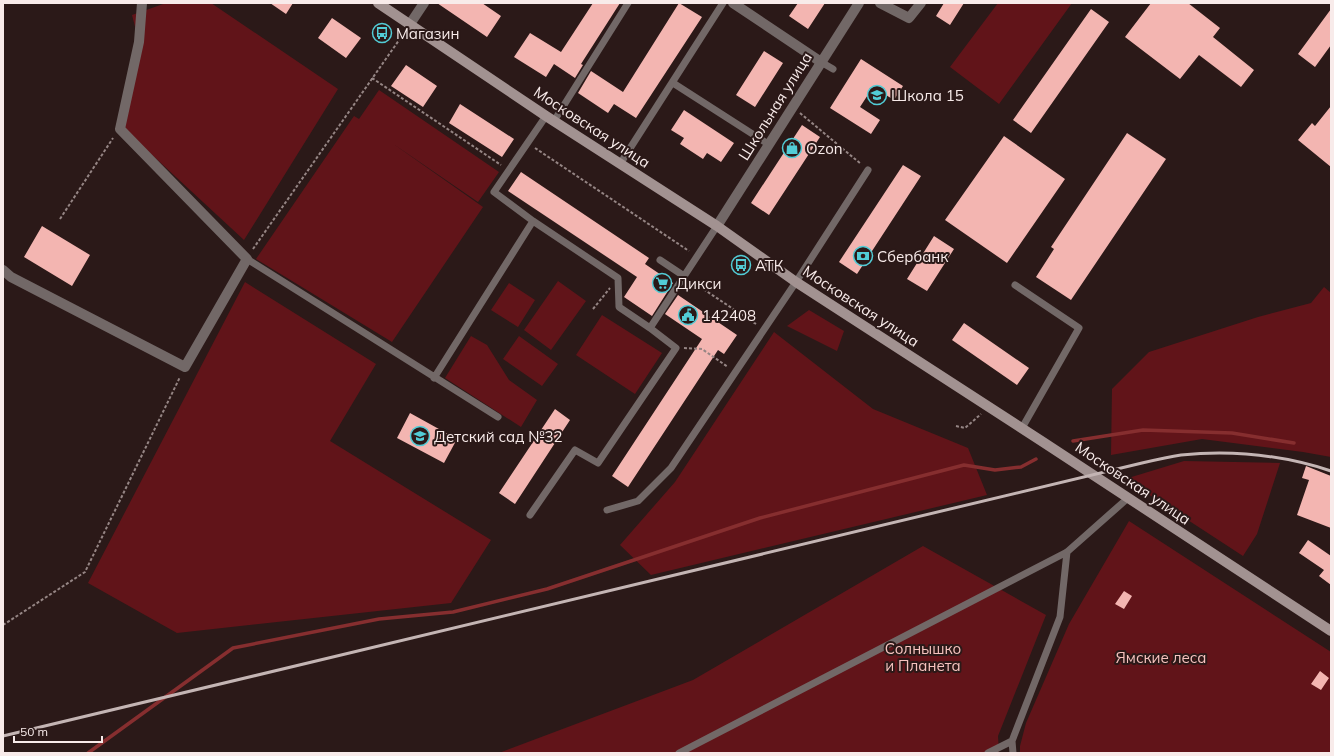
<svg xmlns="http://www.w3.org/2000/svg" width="1334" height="756" font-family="Mulish,sans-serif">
<rect width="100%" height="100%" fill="#2b1918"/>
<path fill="#611419" d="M166 3H211L338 89 244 240 123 128 139 42 132 15Z
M998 3H1072L999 104 950 67Z
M379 90 499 172 478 202 392 143 483 207 392 342 256 259 354 116 359 119Z
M558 281 586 301 551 350 524 330Z
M245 282 376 364 330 441 491 540 451 603 177 633 88 583Z
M509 283 535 300 518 327 491 310Z
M1324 287 1331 293V457L1303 452 1202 439 1111 455 1112 389 1149 352 1258 317 1311 303Z
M809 310 844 331 837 351 787 326Z
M602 315 662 353 635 394 576 355Z
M774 332 873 409 968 448 987 495 651 575 620 545 675 482Z
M471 336 487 345 509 380 537 400 521 427 445 378Z
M519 336 558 364 542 386 503 359Z
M1184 461 1280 463 1257 534 1243 556 1125 479Z
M1129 521 1331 652V753H1020V746L1026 723 1069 624Z
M923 546 1046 615 998 736 999 753H499L693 680Z"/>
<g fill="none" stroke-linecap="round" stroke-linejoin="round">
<path stroke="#862e2f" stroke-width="3.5" d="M1073 441 1143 430 1232 433 1294 443
M88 753 233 648 379 619 453 612 547 589 760 518 964 465 995 470 1021 467 1036 459"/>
</g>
<path fill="#f3b5b1" d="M270 3H293L286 14Z
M437 3H482L501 16 487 37Z
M593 3H620L581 64 583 65 575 78 554 64 546 77 514 57 530 33 561 52Z
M679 3 702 17 636 118 614 104 608 113 578 93 591 71 623 92Z
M798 3H825L808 29 789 16Z
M944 3H964L950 25 936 16Z
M1151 3H1188L1220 28 1213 37 1254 70 1241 87 1199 55 1180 79 1125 37Z
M1091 9 1109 22 1031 133 1013 120Z
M1331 9V45L1315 67 1298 54Z
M332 18 361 38 346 58 318 38Z
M764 51 783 63 755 107 736 95Z
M861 59 903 86 894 100 873 87 860 107 880 120 871 134 830 108Z
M406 65 437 86 423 107 391 86Z
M460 104 514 139 502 157 449 123Z
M1331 106V167L1298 140 1312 123 1315 126Z
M684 110 734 143 721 162 707 153 703 159 680 144 684 138 671 130Z
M802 125 820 137 769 215 751 203Z
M1127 133 1166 159 1071 300 1036 277 1054 249 1051 247Z
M1004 136 1065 179 1007 263 945 220Z
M903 165 921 176 857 274 839 262Z
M521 172 649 258 645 264 673 283 652 316 624 297 637 277 508 191Z
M42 226 90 255 72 286 24 257Z
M934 236 954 249 927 291 907 279Z
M678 295 737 335 724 354 718 350 628 487 612 476 702 339 665 314Z
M964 323 1029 368 1017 385 952 340Z
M555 409 570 420 515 504 499 493Z
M410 413 457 439 444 463 397 438Z
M1306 466 1331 476V528L1297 515 1309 480 1302 478Z
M1308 540 1331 556V585L1319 576 1324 570 1299 553Z
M1124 591 1132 596 1124 609 1115 604Z
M1320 671 1329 678 1321 690 1311 684Z"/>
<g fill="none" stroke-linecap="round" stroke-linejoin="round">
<path stroke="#958584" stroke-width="2" stroke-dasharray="3 2" stroke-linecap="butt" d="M372 78 501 165
M800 113 861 164
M535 148 689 251
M60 219 113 138
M253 249 404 33
M691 281 756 324
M593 309 610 288
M684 348 702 349 728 367
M956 426 965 428 981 414
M3 625 85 572 180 377"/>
<path stroke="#726867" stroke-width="7" d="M821 62 833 69
M673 83 768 144
M546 116 494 192 533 221 618 278 619 307 650 328 717 226
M554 121 628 3
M620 164 723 3
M247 259 498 417
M660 260 684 276
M1015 285 1079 328 1022 428
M434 378 533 221
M607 510 638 501 671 468 796 282 868 170
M530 515 575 450 598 463 676 348 650 328
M679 753 1067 552 1128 498
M988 753 1012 741
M1013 753 1012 741 1060 617 1067 552"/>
<path stroke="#726867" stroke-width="10" d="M733 3 821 62
M880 3 909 18 921 3
M410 24 424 3
M717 226 859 3
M3 270 11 277 185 367 247 259 120 129 139 42 142 3"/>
<path stroke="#a29291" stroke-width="10" d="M378 3 546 116 717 226 796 282 1043 442 1331 631"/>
<path stroke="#c4b5b4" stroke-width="3" d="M3 736 1142 463C1155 460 1168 457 1181 455 1231 450 1283 455 1331 471"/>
</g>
<defs>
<symbol id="bus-ring" viewBox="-11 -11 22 22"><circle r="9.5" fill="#2b1918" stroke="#52ccd6" stroke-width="1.5"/><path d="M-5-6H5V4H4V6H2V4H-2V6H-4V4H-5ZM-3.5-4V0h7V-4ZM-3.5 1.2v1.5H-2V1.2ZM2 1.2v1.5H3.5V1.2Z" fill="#52ccd6"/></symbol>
<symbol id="school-ring" viewBox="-11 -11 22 22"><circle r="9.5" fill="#2b1918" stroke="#52ccd6" stroke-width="1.5"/><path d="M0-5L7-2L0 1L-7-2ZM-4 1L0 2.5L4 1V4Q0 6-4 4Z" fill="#52ccd6"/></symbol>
<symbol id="shop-ring" viewBox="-11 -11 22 22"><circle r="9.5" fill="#2b1918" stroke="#52ccd6" stroke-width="1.5"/><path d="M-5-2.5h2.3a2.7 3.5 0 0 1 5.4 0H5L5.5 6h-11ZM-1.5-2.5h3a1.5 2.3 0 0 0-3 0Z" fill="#52ccd6"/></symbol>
<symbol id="bank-ring" viewBox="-11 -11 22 22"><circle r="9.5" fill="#2b1918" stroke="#52ccd6" stroke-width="1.5"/><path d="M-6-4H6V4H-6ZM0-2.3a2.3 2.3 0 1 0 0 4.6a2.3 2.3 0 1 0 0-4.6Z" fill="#52ccd6"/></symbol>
<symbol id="supermarket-ring" viewBox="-11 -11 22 22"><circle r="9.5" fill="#2b1918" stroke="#52ccd6" stroke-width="1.5"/><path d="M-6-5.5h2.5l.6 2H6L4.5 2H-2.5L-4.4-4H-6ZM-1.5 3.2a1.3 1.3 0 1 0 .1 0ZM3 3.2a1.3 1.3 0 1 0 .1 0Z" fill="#52ccd6"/></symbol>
<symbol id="civic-ring" viewBox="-11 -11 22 22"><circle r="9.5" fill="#2b1918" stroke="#52ccd6" stroke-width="1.5"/><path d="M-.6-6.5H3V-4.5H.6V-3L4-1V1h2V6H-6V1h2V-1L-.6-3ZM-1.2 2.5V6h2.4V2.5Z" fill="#52ccd6"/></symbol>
</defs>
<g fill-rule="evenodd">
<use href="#bus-ring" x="371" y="22" width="22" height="22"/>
<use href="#school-ring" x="866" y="84" width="22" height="22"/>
<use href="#shop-ring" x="781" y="137" width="22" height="22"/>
<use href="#bank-ring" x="852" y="245" width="22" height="22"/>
<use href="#bus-ring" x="730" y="254" width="22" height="22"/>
<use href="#supermarket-ring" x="651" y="272" width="22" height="22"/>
<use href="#civic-ring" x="677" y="304" width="22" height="22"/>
<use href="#school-ring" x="409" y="425" width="22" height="22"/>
</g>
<g text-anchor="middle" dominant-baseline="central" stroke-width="4" stroke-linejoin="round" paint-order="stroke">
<g font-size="15" fill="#f8ebea" stroke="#2b1918" text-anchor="start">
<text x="396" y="33">Магазин</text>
<text x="891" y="95">Школа 15</text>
<text x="806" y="148">Ozon</text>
<text x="877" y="256">Сбербанк</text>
<text x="755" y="265">АТК</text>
<text x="676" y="283">Дикси</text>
<text x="702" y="315">142408</text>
<text x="434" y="436">Детский сад №32</text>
</g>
<g font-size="15" fill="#f8ebea" stroke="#2b1918">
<text transform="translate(775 106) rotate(-58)">Школьная улица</text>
<text transform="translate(592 127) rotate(33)">Московская улица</text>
<text transform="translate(861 306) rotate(33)">Московская улица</text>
<text transform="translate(1133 483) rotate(34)">Московская улица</text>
</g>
<g font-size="15" fill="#f7c3bf" stroke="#2b1918">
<text x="923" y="648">Солнышко<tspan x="923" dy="17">и Планета</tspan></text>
<text x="1161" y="657">Ямские леса</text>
</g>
</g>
<rect width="1334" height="756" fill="none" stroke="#f8ebea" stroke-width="8"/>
<path d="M14 736v6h88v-6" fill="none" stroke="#f8ebea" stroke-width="2"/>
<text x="20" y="736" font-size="12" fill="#f8ebea" stroke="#2b1918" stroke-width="3" paint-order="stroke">50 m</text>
</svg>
